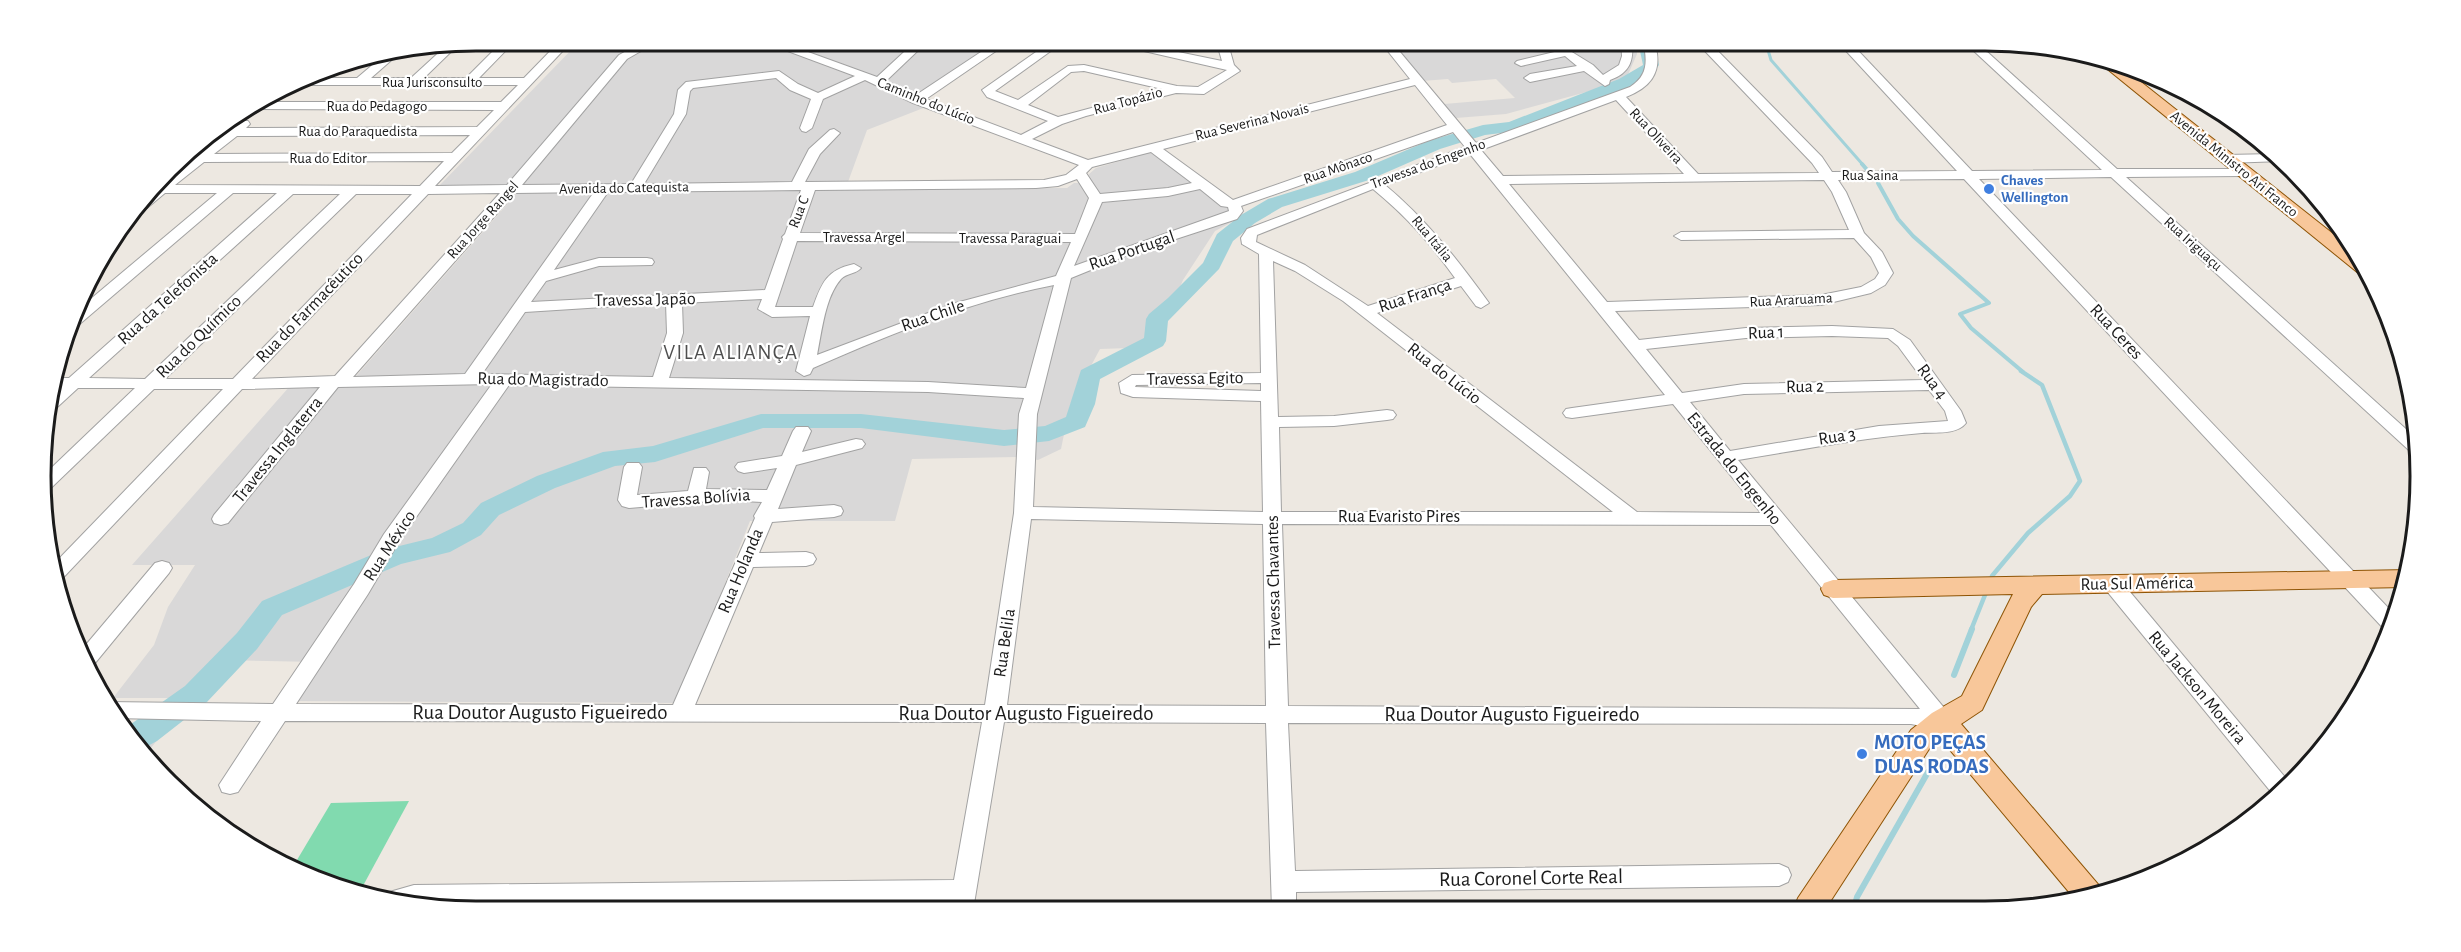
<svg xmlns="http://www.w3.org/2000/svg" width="2461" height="952" font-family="'Alegreya Sans',sans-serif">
<rect width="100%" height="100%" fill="#ede8e1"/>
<path fill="#d9d8d8" d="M580 41H1003L969 66 909 99 926 107 867 130 848 182 438 187Z
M1391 41H1637V54L1627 77 1605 87 1506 114 1456 118 1444 104 1515 98 1496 79 1452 83 1448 79 1422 81Z
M1158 150 1245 215 1215 231 1183 280 1160 335 1129 348 1100 349 1070 405 1061 449 1038 460 1016 457 912 459 895 521H750L677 703 294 701 317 662 224 660 181 698H113L154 645 168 607 195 565H132L290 386 350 383 518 192 1067 188 1074 183H1086L1089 174 1096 168Z
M119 723 170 724 147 753Z"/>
<path fill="#81daaf" d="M409 801 358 895 291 870 331 803Z"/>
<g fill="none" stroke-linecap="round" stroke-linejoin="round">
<path stroke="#a2d2d9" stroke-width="3" d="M1765 40 1771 60 1864 166"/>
<path stroke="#a2d2d9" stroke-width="4" d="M1862 164 1869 172
M1878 183 1898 219 1913 236 1989 303 1960 314 1971 328 2023 372"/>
<path stroke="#a2d2d9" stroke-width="4.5" d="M1990 583 1992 576 2028 533 2070 496 2080 481 2042 385 2021 371
M1971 630 1987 590"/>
<path stroke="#a2d2d9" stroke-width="6" d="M1954 675 1972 629
M1854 908 1857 897 1928 772"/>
<path fill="#a2d2d9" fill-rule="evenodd" d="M1631 40H1648L1656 50 1659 65 1652 75 1631 87 1518 131 1485 135 1440 149 1369 180 1282 207 1255 223 1233 241 1219 269 1168 321 1166 341 1163 346 1100 379 1095 404 1085 427 1049 441 1004 446 861 428H763L655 462 615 466 555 488 499 515 481 535 450 552 401 564 282 615 257 649 207 702 157 741 144 748 124 729 185 686 237 633 262 601 383 550 432 538 463 523 481 503 537 476 603 452 653 446 761 414H861L1004 430 1045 426 1066 417 1081 370 1144 338 1146 319 1149 314 1168 298 1203 263 1217 234 1241 215 1268 199 1355 172 1428 141 1483 125 1509 122 1619 79 1643 65 1640 51Z"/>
<defs>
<path id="minor" d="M504 40H516L479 78H524L561 40H573L435 186 507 185 619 55C639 43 658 40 680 40L641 51 627 59 522 185 631 184 674 114 678 90 686 82 779 71 798 84 818 93 855 76 758 40H775L877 77 917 40H929L886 81 916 95 999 40H1012L926 99 1021 135 1048 121 987 97 982 90 1053 40H1066L995 91 1018 100 1068 66 1084 65 1177 86 1198 87 1227 70 1096 40H1120L1222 61 1216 40H1227L1234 65 1240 71 1204 94 1176 93 1086 116 1062 124 1032 139 1088 160 1410 79 1379 40H1390L1476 143 1630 87C1649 75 1647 60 1643 40L1696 42 1695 40H1707L1822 157 1832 172 1957 171 1836 40H1848L1972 171 2102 170 1962 40H1974L2117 169H2247L2249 172 2242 176 2126 177 2417 439 2418 454 2412 453 2111 177 1979 179 2395 615 2388 631 2384 629 1964 179 1838 180 1846 192 1864 233 1882 252 1893 273 1885 285 1871 293 1821 305 1615 311 1639 340 1746 328 1832 326 1893 329 1910 340 1961 411 1966 423C1957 435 1935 432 1922 433 1860 438 1800 450 1738 460L1950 715 1953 721 1950 727 1942 730 1911 724 1288 723 1295 871 1779 864 1788 868 1791 875 1788 882 1779 886 1296 892V910H1272L1266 723 1004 722 973 910H949L950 902 439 907 383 899 386 893 414 885 954 880 982 722 285 721 238 792 230 794 222 792 219 785 261 721 114 718 105 702 273 704 354 584 384 534 492 384 338 387 228 523 221 525 214 523 212 519 214 515 320 387 242 389 60 581 55 582 51 567 223 389H154L52 487 47 489 46 473 135 388H78L53 411 47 412 50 396 58 388H52L54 378H69L277 193H233L75 328 67 329 74 313 217 193H165L147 208 140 209 159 185 240 121H248L250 124 246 128 477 127 494 110 245 109 253 102H501L518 85H300L295 82 305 78H357L383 56 396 54 395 57 371 78H411L447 45 460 43 424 78H466ZM1656 48 1703 49 1812 163 1819 173 1698 174 1626 97C1649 88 1662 74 1656 48ZM1084 71 1162 89 1058 117 1028 105 1071 72ZM776 78 790 90 811 99 800 128 802 131 806 132 812 128 823 99 865 80 913 103 1079 165 1066 175 1044 180 805 182 820 154 840 133 834 129 830 130 809 149 792 182 644 184 686 114 690 91 693 88ZM1415 85 1447 125 1233 200 1163 149ZM1616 100 1684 174 1503 176 1481 150ZM1453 132 1465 147 1247 229 1241 238 1242 244 1259 254 1261 373 1132 375 1119 383 1121 393 1133 397 1261 401 1263 512 1033 507 1037 414 1071 278 1130 254 1237 219 1243 211 1241 206ZM470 135 452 153 214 154 237 136ZM1151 152 1192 183 1168 188 1100 194 1086 173 1092 167ZM1470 154 1665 395 1572 408 1566 409 1563 413 1566 417 1572 418 1673 404 1761 513 1637 512 1377 313 1461 286 1476 306 1481 308 1489 303C1458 260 1426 219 1385 185ZM444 161 420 186 175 185 204 162ZM1077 179 1089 198 1075 234 800 233 815 190 1036 188 1058 186ZM1824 180 1832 192 1849 230 1681 232 1674 236 1681 240 1854 238 1871 257 1879 273 1875 279 1861 287 1821 295 1607 302 1509 184ZM1200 189 1221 206 1228 207 1229 211 1074 266 1102 202 1168 196ZM1373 189C1407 217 1430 243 1455 278L1368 306 1305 265 1256 242 1257 235ZM801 190 785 234 782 237 783 239 765 290 531 302 546 281 599 266 652 265 654 262 652 259 647 258H599L554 270 608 192ZM594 192 465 374 353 377 515 193ZM500 193 335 376 252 379 428 194ZM293 194H340L145 379 89 378ZM356 194H412L233 379H165ZM797 241 1071 242 1056 276 952 304 817 355C822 331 825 297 841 279 847 273 856 274 861 268L854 264C827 270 822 282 813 307H775ZM1273 261 1295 271 1343 301 1613 512H1281L1279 427 1334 426 1387 420 1393 419 1396 415 1393 411 1387 410 1334 416 1278 417ZM1054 285 1026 388 928 382 669 378 683 333 682 303 762 299 758 309 772 317 810 316 796 371 804 376 810 374 813 368C890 334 971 301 1054 285ZM666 303 667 333 653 377 482 374 525 312ZM1832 336 1888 338 1898 346 1923 380 1744 384 1682 393 1646 349 1746 338ZM1261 383V391L1135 387 1136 385ZM509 385 928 392 1024 398 1019 414 1014 513 985 705H695L753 567 806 566 813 564 816 559 813 554 806 552 759 553 772 522 834 517 841 515 843 511 841 507 834 505 778 509 796 465 862 448 865 444 862 440 856 439 802 452 811 431 808 427H796L793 431 782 456 738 463 735 467 738 471 744 473 777 468 767 490 706 489 709 472 706 468H694L688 491 637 495 642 467 639 463H627L624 467 618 500 622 506 629 508 723 500 762 502 754 516 755 518 673 705 296 704 368 594 398 543ZM1929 390 1945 411 1948 421 1879 426 1730 451 1690 402 1744 394ZM1031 519 1263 524 1266 706 1007 705ZM1282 524 1771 525 1920 709 1288 706Z
M1621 40H1632C1634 61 1630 73 1610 80L1609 84 1605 86 1584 71 1530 82 1524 78 1530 74 1577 66 1565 56 1521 66 1515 63 1517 61 1567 49 1593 65 1603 75 1619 65 1622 56Z
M2275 154 2283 161 2226 163 2220 159 2226 155Z
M162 561 169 563 172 568 169 573 91 668 88 669 79 653 155 563Z
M2113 578 2120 580 2289 782 2276 798 2106 590 2103 585 2106 580Z"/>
<path id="major" d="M2094 55 2117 63 2361 256 2371 277 2362 276 2095 59Z
M2409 570 2406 587 2042 594 2031 607 1982 710 1961 724 2102 889 2074 898 1940 738 1931 746 1826 908H1794L1798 898 1911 730 1932 713 1962 696 2013 594 1833 598 1824 595 1821 589 1824 583 1833 580Z"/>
</defs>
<use href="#minor" stroke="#a2a2a2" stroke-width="2"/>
<use href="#major" stroke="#8e5405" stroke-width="2"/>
<use href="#minor" fill="#fff" fill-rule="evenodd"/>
<use href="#major" fill="#f8c79a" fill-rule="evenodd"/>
</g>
<g fill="#3f7fe0" stroke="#fff" stroke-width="2">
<circle cx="1989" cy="189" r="6"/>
<circle cx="1862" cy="754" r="6"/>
</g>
<g text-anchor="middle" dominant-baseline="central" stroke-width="4.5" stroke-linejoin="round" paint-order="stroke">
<g font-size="15" fill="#1b1b1b" stroke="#fff">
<text x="432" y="82">Rua Jurisconsulto</text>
<text transform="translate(926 101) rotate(22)">Caminho do Lúcio</text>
<text transform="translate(1128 101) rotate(-15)">Rua Topázio</text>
<text x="377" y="106">Rua do Pedagogo</text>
<text transform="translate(1252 122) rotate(-14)">Rua Severina Novais</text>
<text x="358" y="131">Rua do Paraquedista</text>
<text transform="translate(1656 136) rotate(47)">Rua Oliveira</text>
<text x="328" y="158">Rua do Editor</text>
<text transform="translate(1428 164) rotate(-20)">Travessa do Engenho</text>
<text transform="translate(2234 164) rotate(39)">Avenida Ministro Ari Franco</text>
<text transform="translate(1338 168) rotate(-19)">Rua Mônaco</text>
<text x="1870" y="175">Rua Saina</text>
<text transform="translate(624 188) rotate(-1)">Avenida do Catequista</text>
<text transform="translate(799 212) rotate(-69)">Rua C</text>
<text transform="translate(483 220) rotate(-48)">Rua Jorge Rangel</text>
<text x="864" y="237">Travessa Argel</text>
<text x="1010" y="238">Travessa Paraguai</text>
<text transform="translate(1432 239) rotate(50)">Rua Itália</text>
<text transform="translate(2193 244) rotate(42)">Rua Iriguaçu</text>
<text transform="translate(1791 300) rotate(-3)">Rua Araruama</text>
</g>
<g font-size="15" font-weight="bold" fill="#366cbe" stroke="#fff" text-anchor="start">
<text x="2001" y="180">Chaves<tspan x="2001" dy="17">Wellington</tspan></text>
</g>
<g font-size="18" fill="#1b1b1b" stroke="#fff">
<text transform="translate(1132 251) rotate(-19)">Rua Portugal</text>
<text transform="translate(1415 296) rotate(-18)">Rua França</text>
<text transform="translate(168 299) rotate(-42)">Rua da Telefonista</text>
<text transform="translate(645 300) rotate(-1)">Travessa Japão</text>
<text transform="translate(310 308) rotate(-46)">Rua do Farmacêutico</text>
<text transform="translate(933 316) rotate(-19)">Rua Chile</text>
<text transform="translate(2116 332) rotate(47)">Rua Ceres</text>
<text transform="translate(1766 333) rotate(-2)">Rua 1</text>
<text transform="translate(199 337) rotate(-44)">Rua do Químico</text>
<text transform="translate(1444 374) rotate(38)">Rua do Lúcio</text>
<text transform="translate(1195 379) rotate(-1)">Travessa Egito</text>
<text transform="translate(543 380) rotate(1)">Rua do Magistrado</text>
<text transform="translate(1932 382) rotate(54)">Rua 4</text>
<text transform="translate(1805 387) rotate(-1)">Rua 2</text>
<text transform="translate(1837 437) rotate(-9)">Rua 3</text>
<text transform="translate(278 450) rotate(-51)">Travessa Inglaterra</text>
<text transform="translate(1734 469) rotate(51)">Estrada do Engenho</text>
<text transform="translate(696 499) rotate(-4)">Travessa Bolívia</text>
<text x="1399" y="517">Rua Evaristo Pires</text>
<text transform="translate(390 546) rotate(-57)">Rua México</text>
<text transform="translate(741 571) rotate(-67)">Rua Holanda</text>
<text transform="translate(1274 582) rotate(-91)">Travessa Chavantes</text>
<text transform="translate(2137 584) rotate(-1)">Rua Sul América</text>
<text transform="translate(1005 643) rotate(-82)">Rua Belila</text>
<text transform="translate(2197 688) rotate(50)">Rua Jackson Moreira</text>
</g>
<g font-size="21" letter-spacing="1.5" fill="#4e4e4e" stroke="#fff">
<text x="731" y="352">VILA ALIANÇA</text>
</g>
<g font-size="21" fill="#1b1b1b" stroke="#fff">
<text x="540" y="712">Rua Doutor Augusto Figueiredo</text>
<text x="1026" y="713">Rua Doutor Augusto Figueiredo</text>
<text x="1512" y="714">Rua Doutor Augusto Figueiredo</text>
<text transform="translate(1531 878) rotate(-1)">Rua Coronel Corte Real</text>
</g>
<g font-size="21" font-weight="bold" fill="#366cbe" stroke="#fff" text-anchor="start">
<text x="1874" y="742">MOTO PEÇAS<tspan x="1874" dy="24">DUAS RODAS</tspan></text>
</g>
</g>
<path d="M0 0H2461V952H0ZM476 51H1985A425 425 0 0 1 2410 476V476A425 425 0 0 1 1985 901H476A425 425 0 0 1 51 476V476A425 425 0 0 1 476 51Z" fill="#fff" fill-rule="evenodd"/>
<path fill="none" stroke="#1b1b1b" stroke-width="3" d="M476 51H1985A425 425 0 0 1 2410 476V476A425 425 0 0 1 1985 901H476A425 425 0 0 1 51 476V476A425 425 0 0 1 476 51Z"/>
</svg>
